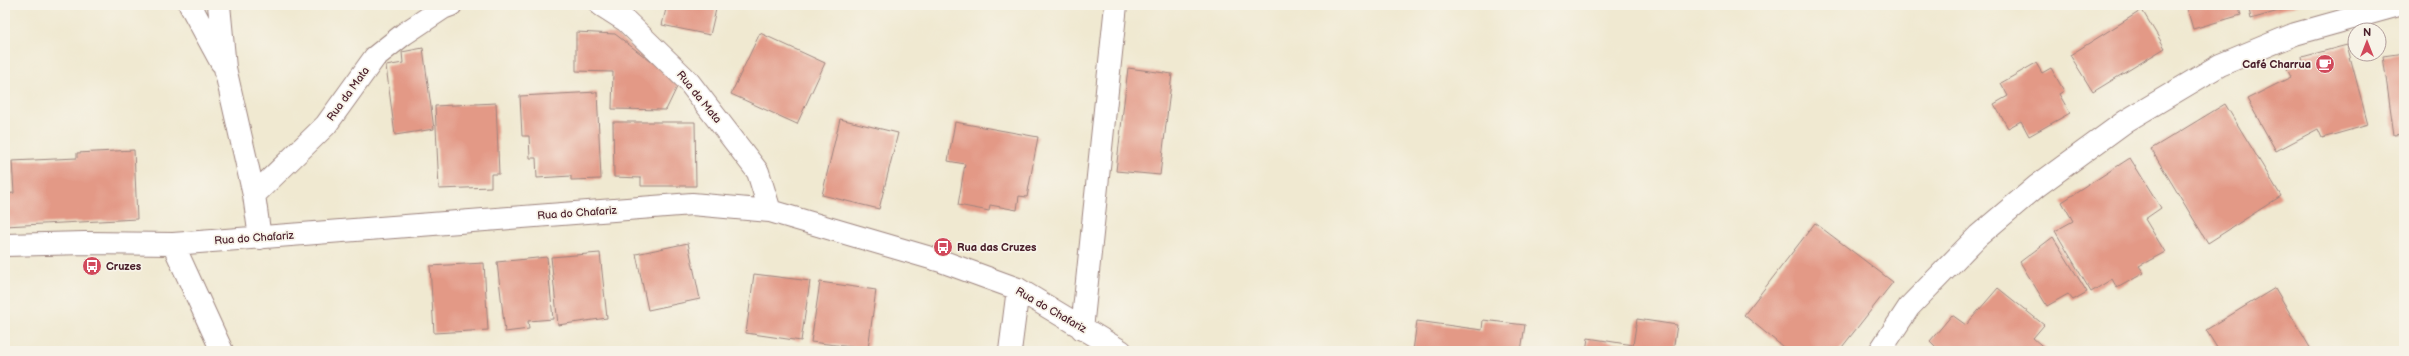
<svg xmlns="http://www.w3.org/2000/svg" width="2409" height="356" font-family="'Balsamiq Sans',sans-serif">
<rect width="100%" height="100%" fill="#f7f3e8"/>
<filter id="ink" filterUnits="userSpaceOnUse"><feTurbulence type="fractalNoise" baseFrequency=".025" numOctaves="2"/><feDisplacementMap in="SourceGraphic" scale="8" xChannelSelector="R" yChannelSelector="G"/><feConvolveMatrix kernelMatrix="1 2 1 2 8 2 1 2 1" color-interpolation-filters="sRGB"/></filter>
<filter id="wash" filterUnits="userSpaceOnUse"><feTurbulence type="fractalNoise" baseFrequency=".012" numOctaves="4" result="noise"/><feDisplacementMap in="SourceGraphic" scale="16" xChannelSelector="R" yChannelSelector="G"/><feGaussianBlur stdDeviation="0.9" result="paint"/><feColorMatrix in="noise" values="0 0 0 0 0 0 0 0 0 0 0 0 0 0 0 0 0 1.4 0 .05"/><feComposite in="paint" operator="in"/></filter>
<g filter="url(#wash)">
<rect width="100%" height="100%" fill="#f0e9d1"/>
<g id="blocks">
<path fill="#e39986" d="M667 5H717L710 35 662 25Z
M2186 5H2238L2241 15 2193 29Z
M2248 5H2299L2251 19Z
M2142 10 2165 48 2093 92 2070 55Z
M576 32 615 34 679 83 666 110 612 109 613 72 576 71Z
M760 33 825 63 797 124 731 94Z
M2347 45 2368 125 2322 138 2318 129 2276 151 2247 99 2291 77 2287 69 2303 63 2302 57Z
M423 48 434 129 395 135 386 66 403 63 402 52Z
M2404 53V134L2394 135 2383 56Z
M2036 63 2042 73 2051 68 2064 91 2059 94 2070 113 2029 136 2021 121 2008 128 1994 104 2008 96 2001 83Z
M1128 68 1172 74 1160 175 1116 171Z
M597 92 601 179 571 180V176L537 178 536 158H530L529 136H522L520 96Z
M496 103 499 174H491V187L439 189 435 106Z
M2225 104 2281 196 2208 243 2151 149Z
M840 119 898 133 879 209 822 195Z
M613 122H695L696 186H641V178L614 177Z
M955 122 1038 137 1027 197 1019 196 1017 210 990 205 989 211 958 205 965 164 948 161Z
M134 150 137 219 5 226V194L14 193 12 161 77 158V153Z
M2130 158 2161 208 2145 219 2165 252 2139 266 2144 273 2117 288 2112 279 2091 292 2055 231 2073 221 2062 202Z
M1815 223 1893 282 1839 351H1788L1744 315Z
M2053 237 2087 292 2073 300 2068 294 2047 306 2020 262Z
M688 243 700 299 648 310 636 254Z
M600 253 607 318 558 325 551 257Z
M547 257 553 319 528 321 529 329 505 332 497 262Z
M484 263 488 330 434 333 430 266Z
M754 274 810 281 801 341 746 333Z
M820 282 876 290 868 349 811 342Z
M1998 288 2044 325 2033 338 2048 351H1940L1930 341 1952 315 1966 325Z
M2275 288 2312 351H2219L2206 330Z
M1637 319 1677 325 1673 351H1586L1588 338 1633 345Z
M1483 320 1525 325 1521 351H1413L1417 321 1482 330Z"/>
</g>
</g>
<g filter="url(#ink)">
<use href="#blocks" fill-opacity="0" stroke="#9d847e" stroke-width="1"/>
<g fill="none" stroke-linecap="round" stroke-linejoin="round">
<defs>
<path id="minor" d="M190 5 221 62
M219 5 225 68 254 195 260 238
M601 5 626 21 688 81 758 172 770 211
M254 195 326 125 375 57 404 34 443 8 451 5
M173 244 222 351
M5 245 85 243 173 244 692 204 770 211 941 261 1018 289 1121 351
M1082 329 1116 5
M1010 351 1018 289
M1880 351 1909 307 1978 236 2037 186 2126 121 2220 65 2295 34 2399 5"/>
</defs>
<use href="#minor" stroke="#9d847e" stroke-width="24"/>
<use href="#minor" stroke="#fff" stroke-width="22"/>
</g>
</g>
<defs>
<symbol id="cafe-disc" viewBox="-11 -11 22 22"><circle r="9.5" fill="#d1495b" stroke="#f7f3e8"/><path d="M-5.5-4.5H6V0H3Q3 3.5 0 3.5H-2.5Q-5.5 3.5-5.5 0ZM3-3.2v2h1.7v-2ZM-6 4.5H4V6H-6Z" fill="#fff"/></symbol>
<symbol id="bus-disc" viewBox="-11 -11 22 22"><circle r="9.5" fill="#d1495b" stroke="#f7f3e8"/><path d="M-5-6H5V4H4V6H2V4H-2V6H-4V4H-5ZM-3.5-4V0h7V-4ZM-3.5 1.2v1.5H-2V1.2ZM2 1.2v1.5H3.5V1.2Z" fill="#fff"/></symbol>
</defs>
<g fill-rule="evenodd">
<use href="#cafe-disc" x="2314" y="53" width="22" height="22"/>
<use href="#bus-disc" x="932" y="236" width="22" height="22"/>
<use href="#bus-disc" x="81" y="255" width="22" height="22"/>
</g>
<g text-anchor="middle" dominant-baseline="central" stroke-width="3.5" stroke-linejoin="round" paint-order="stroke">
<g font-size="11" font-weight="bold" fill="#4a1f2b" stroke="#f7f3e8" text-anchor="start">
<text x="2311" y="64" text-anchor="end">Café Charrua</text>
<text x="957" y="247">Rua das Cruzes</text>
<text x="106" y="266">Cruzes</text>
</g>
<g font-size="11" fill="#4a1f2b" stroke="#f7f3e8">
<text transform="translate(348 94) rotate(-54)">Rua da Mata</text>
<text transform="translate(699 97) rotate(51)">Rua da Mata</text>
<text transform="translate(577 213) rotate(-4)">Rua do Chafariz</text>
<text transform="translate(254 238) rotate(-4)">Rua do Chafariz</text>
<text transform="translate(1051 310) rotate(30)">Rua do Chafariz</text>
</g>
</g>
<rect width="2409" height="356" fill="none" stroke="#f7f3e8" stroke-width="20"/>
<g transform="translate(2367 42)"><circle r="19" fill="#f7f3e8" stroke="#b29e9c"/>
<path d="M0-3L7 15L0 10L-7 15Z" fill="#d1495b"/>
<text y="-6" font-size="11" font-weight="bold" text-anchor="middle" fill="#4a1f2b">N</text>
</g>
</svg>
